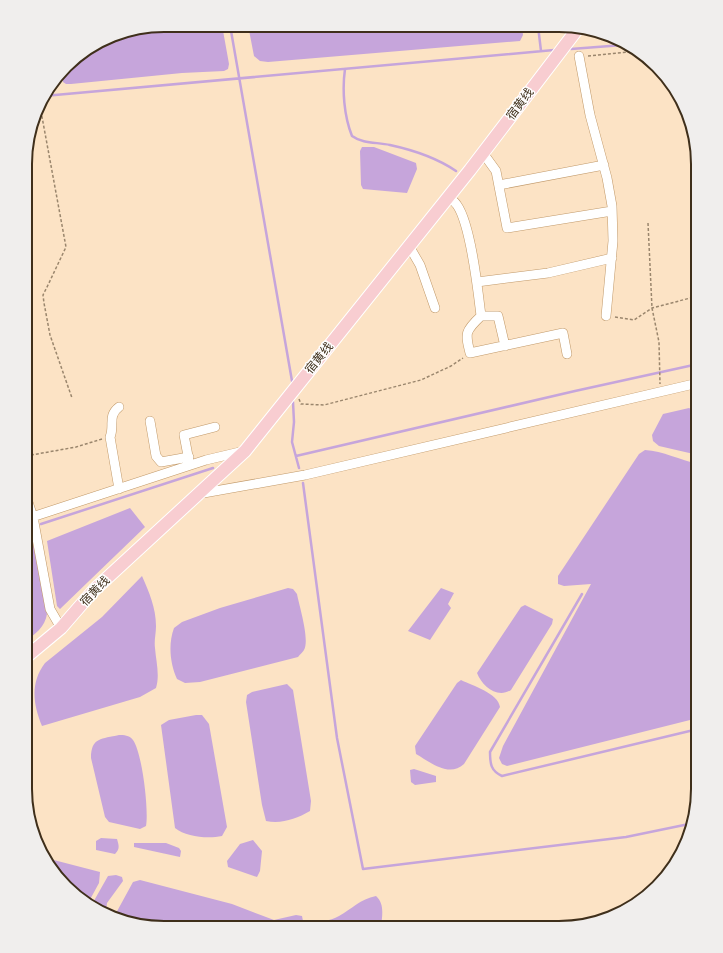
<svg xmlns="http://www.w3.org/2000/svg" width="723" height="953" font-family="Arial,'Noto Sans SC',sans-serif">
<rect width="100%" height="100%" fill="#fce3c5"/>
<path fill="#c6a5db" d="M164 25H222L229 64 228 69 224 71 182 73 71 84H66L63 82V71L72 59 119 32Z
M248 25 522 26 523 35 520 41 268 62 260 61 254 56Z
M362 147H374L416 163 417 169 407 193 363 189 361 185 360 151Z
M689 408 696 412 698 415V455L659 446 653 441 652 435 663 414Z
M645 450C663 451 680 460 698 464V718L507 766 502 764 499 758 503 746 591 584 564 586 558 584V576L639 454Z
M130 508 145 527 60 609 57 606 47 541Z
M34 541 47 614C45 627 35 634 25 642V544Z
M142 576C149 592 156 608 156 626 156 634 154 640 155 648 156 661 160 675 156 688L140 697 42 726C33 704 30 683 45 663L102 617Z
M288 588 293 589 297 594C299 605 310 640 304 650 303 652 300 654 298 657L200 682 185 683 177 679C170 664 168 644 174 628L182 622 220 608Z
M441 588 454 593 448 604 451 608 430 640 408 631Z
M525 605 553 619 552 624 511 690C497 699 482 686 477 673L521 607Z
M461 680C473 686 498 693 500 707L464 764C449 778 430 762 416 754L415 746 457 683Z
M287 684 293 690 311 801 310 811C296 819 282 824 266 821L262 805 246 702 247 695 252 692Z
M196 715H202L209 724 227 827 222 836C208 839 186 837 175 828L161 725 169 720Z
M119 735C124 735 129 735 133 740 142 752 149 810 146 826L140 829 109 822 105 817 91 758C91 737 102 739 119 735Z
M25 739 32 809 30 812 25 789Z
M414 769 436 776V782L415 785 411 782 410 770Z
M101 838 117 839C119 846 120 849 115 854L96 850V841Z
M253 840 262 851 260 871 257 877 228 867 227 861 240 844Z
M134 843H166L179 848 181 851 180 857 134 847Z
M46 858 100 872 99 883 87 905Z
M116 875 122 877 123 881 107 903 106 911 91 906 108 876Z
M140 880 232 904 274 920 296 915 302 916 303 921 301 927H146L115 915 133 882Z
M376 896C385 904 382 916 381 927H309C318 922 330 921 339 916 352 909 360 899 376 896Z"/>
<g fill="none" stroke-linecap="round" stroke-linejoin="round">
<path stroke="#c6a5db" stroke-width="2.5" d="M230 25 292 381
M538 26 541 51
M571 49 623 45
M345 69C342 90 344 116 352 136 363 144 377 142 390 145 413 150 437 158 456 171
M44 96 554 50
M293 402 294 422 292 442 299 468
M296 456 575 391 698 364
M303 483 337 738 363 869 626 837 689 824
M41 524 213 468
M25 529 28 528
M582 594 490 752C490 764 491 771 502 776L698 729"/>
<defs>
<path id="minor" d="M579 56 590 115 607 178 612 206 613 241 606 316
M483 153 496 171 507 228 612 211
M499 185 604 165
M449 197C451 199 455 202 457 205 471 225 478 291 481 316 465 331 465 333 470 353L563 333 567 354
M409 246 420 265 435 308
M477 282 548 273 612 258
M481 316H498L505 346
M119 407C107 416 115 426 110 437L119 489
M150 421 156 456 161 462 189 457
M189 461 184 435 215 427
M198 494 305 475 698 383
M26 496 33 517 50 609 61 628
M26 519 206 460 244 451"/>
<path id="major" d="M25 658 61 628 94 590 245 451 470 170 579 27"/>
</defs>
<use href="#minor" stroke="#c19969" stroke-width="10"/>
<use href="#major" stroke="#fff" stroke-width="14"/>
<path stroke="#9a866d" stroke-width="1.5" stroke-dasharray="3 2" stroke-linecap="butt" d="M588 56 638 51
M40 106 66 247 48 285 43 295 44 303 50 335 72 398
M648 223 652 308 659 342 660 384
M615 317 634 320 652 308 698 296
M299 399 301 404 324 405 421 380 451 366 463 358
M26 456 76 447 102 439"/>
<use href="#minor" stroke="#fff" stroke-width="9"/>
<use href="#major" stroke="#f8cdd1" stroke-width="12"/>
</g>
<g text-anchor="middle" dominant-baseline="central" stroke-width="3" stroke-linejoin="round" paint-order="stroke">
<g font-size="12" fill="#3f2f1b" stroke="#fff">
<text transform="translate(520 104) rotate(-53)">宿黄线</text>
<text transform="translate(319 358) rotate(-51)">宿黄线</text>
<text transform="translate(95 591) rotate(-46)">宿黄线</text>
</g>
</g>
<path d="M0 0H723V953H0ZM164 32H559A132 132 0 0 1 691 164V789A132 132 0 0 1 559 921H164A132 132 0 0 1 32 789V164A132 132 0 0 1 164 32Z" fill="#f0eeed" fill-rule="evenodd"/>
<path fill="none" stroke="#3f2f1b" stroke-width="2" d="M164 32H559A132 132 0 0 1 691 164V789A132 132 0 0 1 559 921H164A132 132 0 0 1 32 789V164A132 132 0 0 1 164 32Z"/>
</svg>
